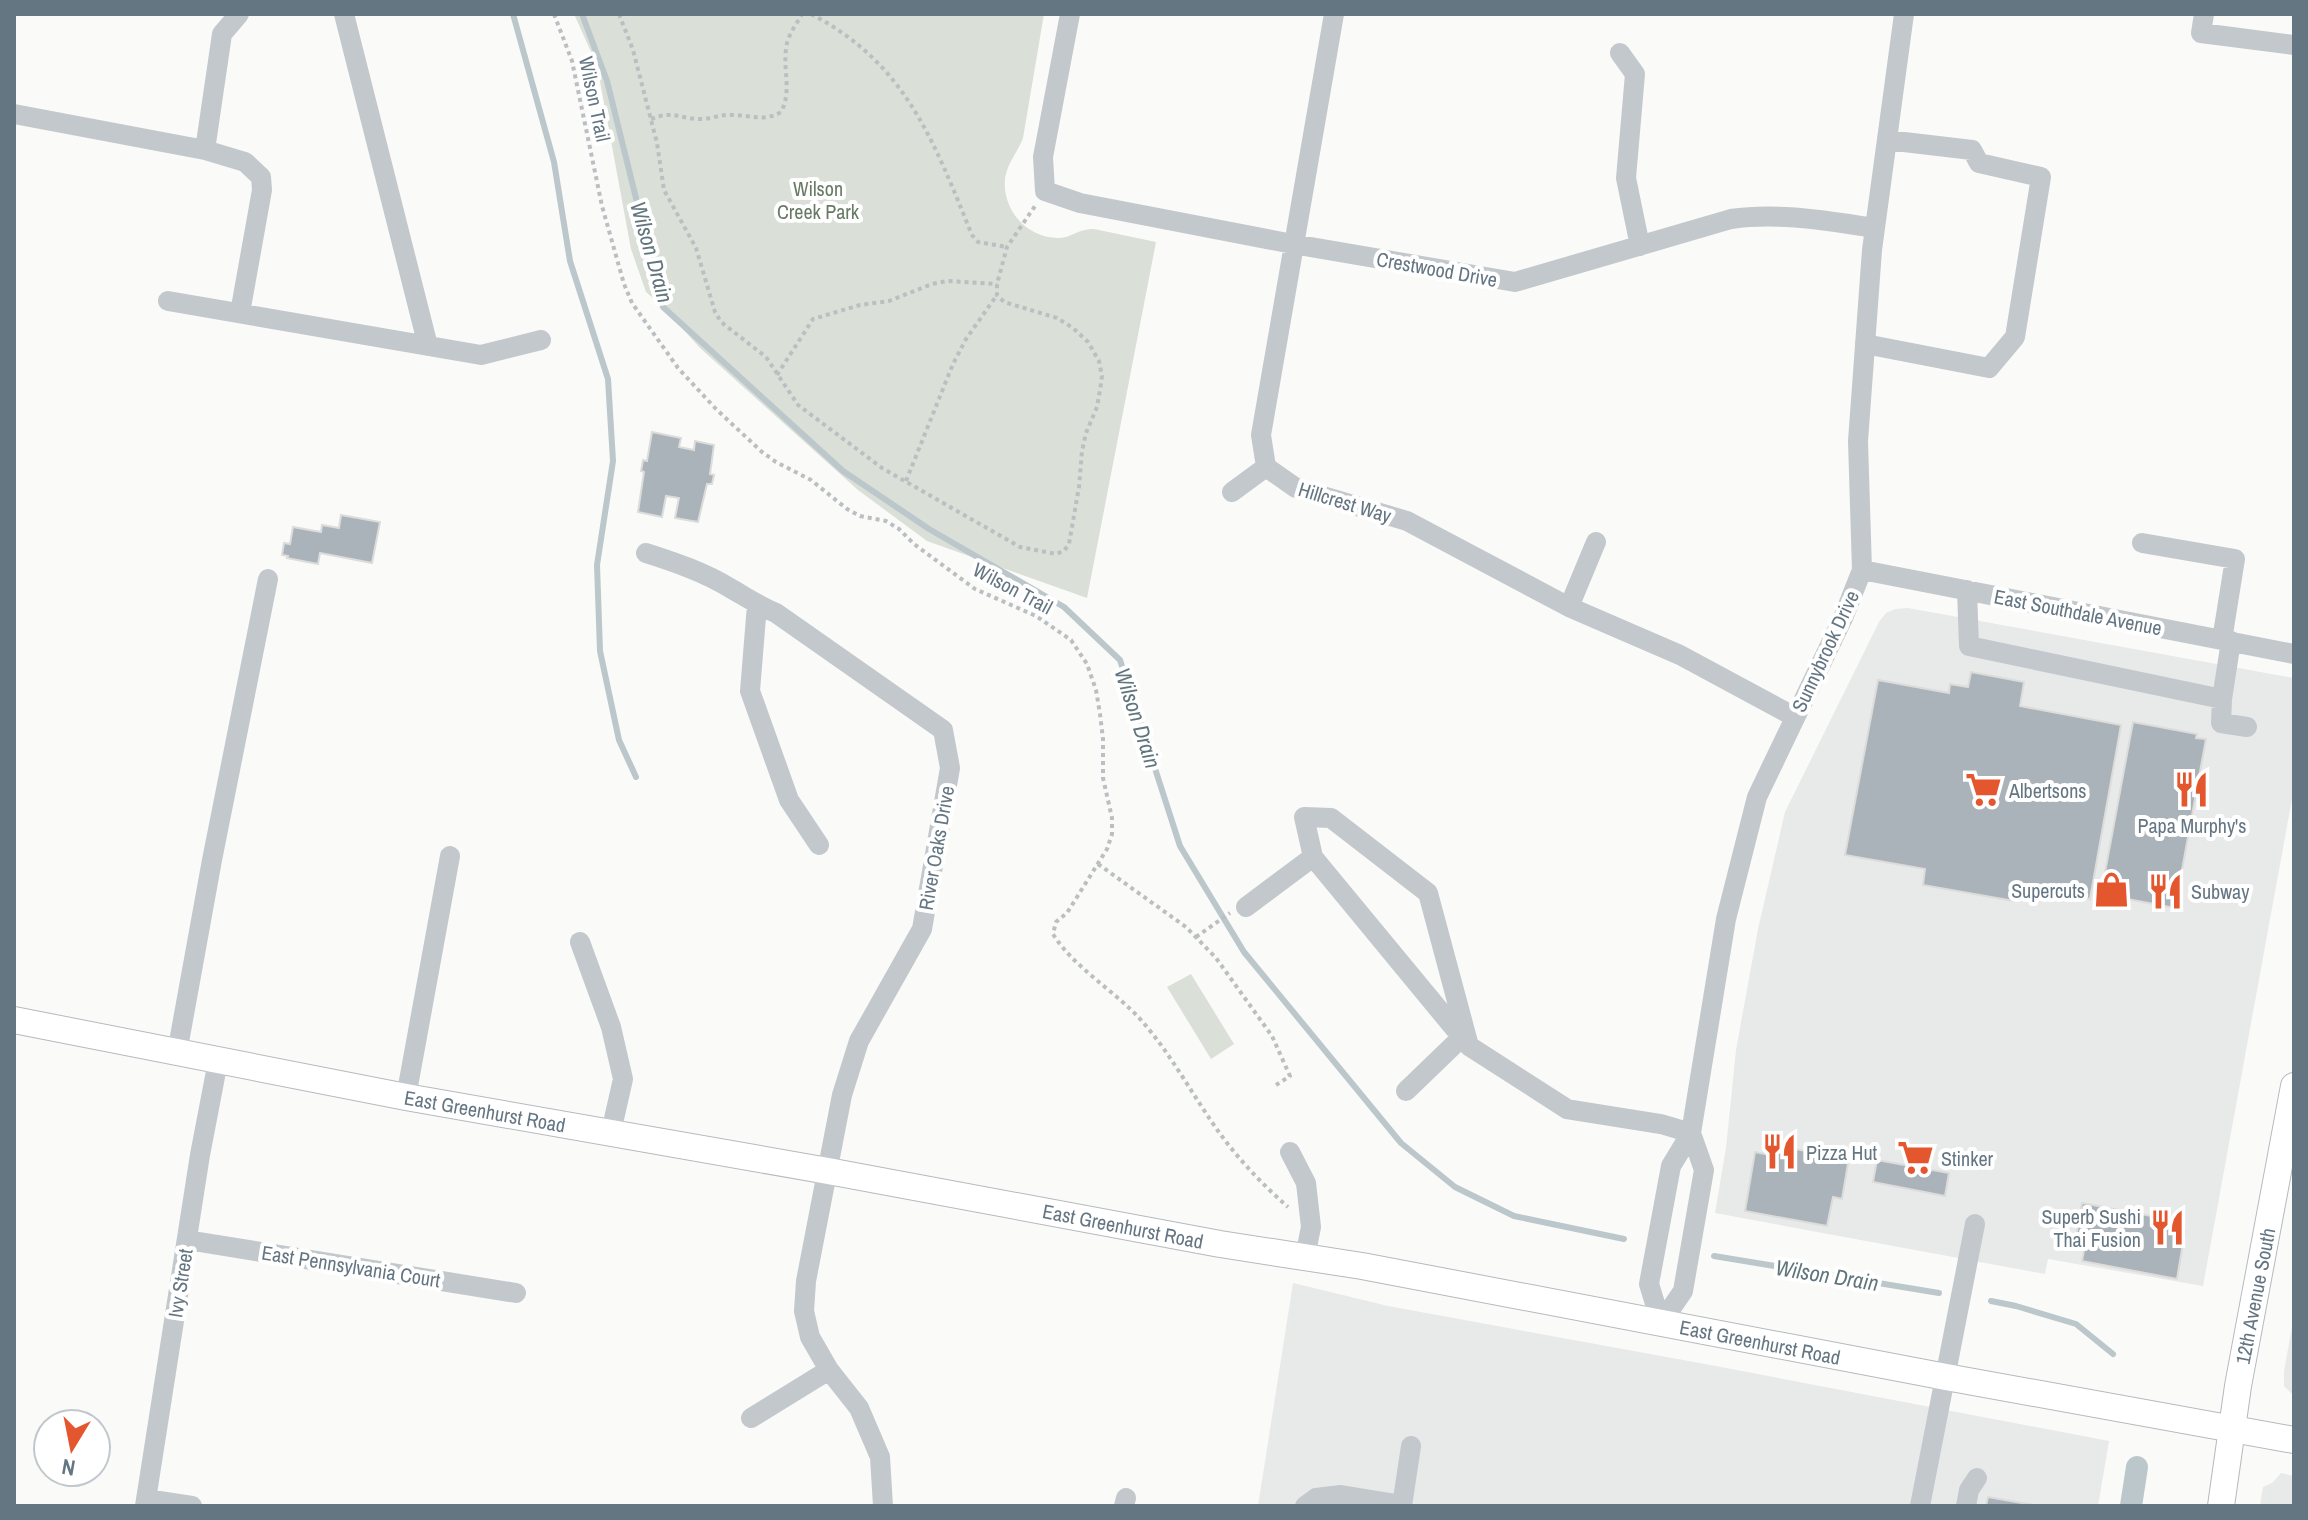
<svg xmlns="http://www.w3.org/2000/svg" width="2308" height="1520" font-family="'Archivo Narrow',sans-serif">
<rect width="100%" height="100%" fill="#fafaf8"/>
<path fill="#e8e9e9" d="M1908 608 2294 678V788L2203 1286 2048 1259 2045 1274 1715 1213 1726 1148 1736 1050 1758 929 1785 812 1879 622 1886 613 1895 609Z
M1293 1283 1388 1306 1705 1364 2109 1441 2098 1506H1258Z
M2294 1316V1396L2284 1386V1371Z
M2281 1473 2294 1476V1506H2260L2263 1487 2272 1483Z"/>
<path fill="#dadfd7" d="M574 14H1044L1023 138C1018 152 1007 163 1005 179 1002 209 1026 238 1058 238 1071 238 1080 228 1094 229L1156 242 1087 598 927 541 858 490 700 348 663 307 646 292 631 249 597 65Z
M1191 974 1234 1044 1211 1059 1167 987Z"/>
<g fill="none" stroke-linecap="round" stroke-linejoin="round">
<path stroke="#bbc7cb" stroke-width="6" d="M513 14 554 162 570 261 608 379 613 461 597 565 600 651 619 740 636 777
M582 14 607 81 663 307 843 471 929 529 1064 607 1120 660 1180 846 1244 952 1401 1143 1455 1187 1514 1216 1624 1239
M1714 1256 1939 1293
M1991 1301 2016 1306 2076 1324 2113 1354"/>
<path stroke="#bbc7cb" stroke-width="22" d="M2131 1506 2137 1467"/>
</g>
<path fill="#aab3b9" stroke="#dcdcda" stroke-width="2" d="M652 432 681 438 679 447 694 450 695 441 714 445 710 474 714 475 712 484H707L698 522 675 518 679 498 666 496 662 517 638 512 644 472 641 471 643 460 647 461Z
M341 515 380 522 372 563 320 553 318 564 287 558 288 556 282 555 284 543 290 544 293 527 321 532 322 525 339 528Z
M1971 672 2024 682 2020 706 2121 725 2090 899 2017 885 2014 901 1923 885 1925 869 1845 855 1878 680 1949 693 1950 684 1968 687Z
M2133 722 2197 734 2196 738 2206 739 2175 908 2101 894Z
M1771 1145 1849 1158 1842 1199 1833 1197 1827 1226 1745 1211 1755 1152 1770 1155Z
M1913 1149 1919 1150 1916 1166 1910 1165Z
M1877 1160 1949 1173 1945 1196 1873 1182Z
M2082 1203 2178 1221 2177 1229 2185 1231 2177 1279 2082 1261 2085 1245 2075 1243Z
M1988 1497 2039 1506H1986Z"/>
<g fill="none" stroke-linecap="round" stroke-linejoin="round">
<defs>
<path id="major" d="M14 1020 406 1097 828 1171 1220 1244 1362 1266 1946 1377 2294 1440
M2221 1506 2238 1386 2294 1086"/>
</defs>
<use href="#major" stroke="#b5babe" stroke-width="28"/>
<path stroke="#bbbfc2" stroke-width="4" stroke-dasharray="4 4" stroke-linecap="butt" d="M554 14 572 61 602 206 624 284 632 303 678 368 716 409 762 452 776 462 811 480 847 509 860 516 886 521 899 529 914 544 975 589 1036 616 1071 640 1087 664 1096 690 1100 714 1103 739V778L1112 818V834L1107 849 1067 913 1056 922 1053 934C1074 968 1114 990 1141 1020 1172 1055 1194 1098 1221 1135 1240 1161 1264 1186 1288 1207
M619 14 633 50 657 143 664 190 696 248 715 312 721 322 766 357 798 405 882 468 1020 547 1056 554 1064 551 1069 544 1079 487 1082 451 1086 433 1097 407 1100 390 1102 376 1099 361 1088 342 1073 328 1057 318 1004 302 997 295V284L1007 247 1035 206
M811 14C906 63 934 142 972 235L978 242 1007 247
M651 119C674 110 679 119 701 119 711 119 721 114 732 115 750 115 765 122 781 112 792 91 783 72 786 49 787 36 796 25 802 14
M777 375 813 319 860 305 889 301 932 284 947 281 997 284
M906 481 953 364 966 339 997 295
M1098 864 1186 927 1216 958 1272 1036 1290 1076 1276 1085
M1196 937 1230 913"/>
<path stroke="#c3c8cc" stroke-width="20" d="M344 14 428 346
M1070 14 1043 157 1045 191 1080 203 1293 244 1515 282 1731 219C1779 212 1827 221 1875 228
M1334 14 1261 435 1266 467 1296 488 1407 521 1569 607 1680 655 1795 717
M2204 14 2201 33 2294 45
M1620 53 1635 74 1626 178 1640 246
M14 114 205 150 245 162 261 177 262 190 240 313
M205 150 222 34 239 14
M168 301 481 355 541 340
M1865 344 1989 368 2015 337 2041 177 1979 163 1972 150 1887 140
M1232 492 1266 467
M2142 543 2235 559 2222 640
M646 553C674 562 704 572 730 588 746 597 759 606 776 613L943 730 950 768 922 929 859 1041 842 1095 806 1281 804 1311 810 1337 829 1370 859 1408 880 1457 883 1506
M1862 570 2294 654
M1967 590 1969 646 2222 699 2221 723 2247 727
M757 605 750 691 789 800 819 845
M1569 607 1596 542
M2222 699 2231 641
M1246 907 1313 857
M580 942 611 1027 623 1079 611 1132
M1469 1046 1428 893 1331 818 1304 817 1313 857 1469 1046 1567 1109 1661 1124 1691 1133
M177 1053 212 860 268 579
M1406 1091 1462 1037
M406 1097 450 856
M1290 1152 1306 1183 1311 1227 1305 1257
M187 1240 516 1293
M1661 1323 1649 1284 1671 1166 1691 1133 1726 919 1757 797 1843 618 1862 570 1858 441 1872 250 1904 14
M1661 1323 1683 1291 1704 1170 1691 1133
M751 1418 829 1370
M146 1499 192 1506
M145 1506 200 1155 218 1061
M1124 1506 1126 1498
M1305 1506 1316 1498 1341 1495 1402 1505
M1402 1506 1411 1446
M1920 1506 1975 1224
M1966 1506 1969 1490 1977 1478"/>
<use href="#major" stroke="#fff" stroke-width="26"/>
</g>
<defs>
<symbol id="supermarket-bare" viewBox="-9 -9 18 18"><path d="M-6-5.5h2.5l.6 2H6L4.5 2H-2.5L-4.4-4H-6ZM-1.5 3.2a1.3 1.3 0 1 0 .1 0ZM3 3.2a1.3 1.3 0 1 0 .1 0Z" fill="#e4572e" stroke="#fff" stroke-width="2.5" paint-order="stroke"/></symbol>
<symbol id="restaurant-bare" viewBox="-9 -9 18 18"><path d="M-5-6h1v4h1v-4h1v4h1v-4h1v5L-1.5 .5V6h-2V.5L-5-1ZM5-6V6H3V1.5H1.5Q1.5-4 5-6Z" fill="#e4572e" stroke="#fff" stroke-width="2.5" paint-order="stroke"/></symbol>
<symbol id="shop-bare" viewBox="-9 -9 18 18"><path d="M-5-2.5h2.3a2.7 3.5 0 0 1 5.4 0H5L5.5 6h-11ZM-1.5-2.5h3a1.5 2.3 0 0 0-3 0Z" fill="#e4572e" stroke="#fff" stroke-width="2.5" paint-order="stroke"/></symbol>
</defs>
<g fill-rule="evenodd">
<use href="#supermarket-bare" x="1958" y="764" width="51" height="51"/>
<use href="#restaurant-bare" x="2166" y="764" width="51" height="51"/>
<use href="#shop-bare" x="2086" y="864" width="51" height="51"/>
<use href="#restaurant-bare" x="2140" y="866" width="51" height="51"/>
<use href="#restaurant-bare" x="1754" y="1126" width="51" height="51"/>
<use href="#supermarket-bare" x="1890" y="1132" width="51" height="51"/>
<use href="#restaurant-bare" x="2142" y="1202" width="51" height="51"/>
</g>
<g text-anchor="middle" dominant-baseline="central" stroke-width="8" stroke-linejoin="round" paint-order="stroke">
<g font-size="20" fill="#657683" stroke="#fff">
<text transform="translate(595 99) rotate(78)">Wilson Trail</text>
<text transform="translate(1437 269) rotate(10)">Crestwood Drive</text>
<text transform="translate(1345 502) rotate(17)">Hillcrest Way</text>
<text transform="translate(1013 588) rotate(28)">Wilson Trail</text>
<text transform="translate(2078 612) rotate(11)">East Southdale Avenue</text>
<text transform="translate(1825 651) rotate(-65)">Sunnybrook Drive</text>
<text transform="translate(936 848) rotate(-80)">River Oaks Drive</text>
<text transform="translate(485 1111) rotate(10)">East Greenhurst Road</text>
<text transform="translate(1123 1226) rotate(11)">East Greenhurst Road</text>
<text transform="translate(351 1266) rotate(9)">East Pennsylvania Court</text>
<text transform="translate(180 1283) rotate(-81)">Ivy Street</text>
<text transform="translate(2255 1296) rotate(-79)">12th Avenue South</text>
<text transform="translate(1760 1342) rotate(11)">East Greenhurst Road</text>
</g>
<g font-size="20" fill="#687a64" stroke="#fff">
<text x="818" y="188">Wilson<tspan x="818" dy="23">Creek Park</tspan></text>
</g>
<g font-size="20" fill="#657683" stroke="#fff" text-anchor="start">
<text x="2009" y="790">Albertsons</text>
<text x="2192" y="825" text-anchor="middle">Papa Murphy's</text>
<text x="2085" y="890" text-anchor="end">Supercuts</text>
<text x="2191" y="891">Subway</text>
<text x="1806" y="1152">Pizza Hut</text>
<text x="1941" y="1158">Stinker</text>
<text x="2141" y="1216" text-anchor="end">Superb Sushi<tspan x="2141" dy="23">Thai Fusion</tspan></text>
</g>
<g font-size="22" font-style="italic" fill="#60757c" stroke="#fff">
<text transform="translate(652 252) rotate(74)">Wilson Drain</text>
<text transform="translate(1138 718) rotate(72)">Wilson Drain</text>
<text transform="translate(1827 1275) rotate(9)">Wilson Drain</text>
</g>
</g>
<rect width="2308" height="1520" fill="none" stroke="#657683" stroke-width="32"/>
<g transform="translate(72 1448) rotate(190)"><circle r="38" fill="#ffffff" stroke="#c1c8cd" stroke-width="2"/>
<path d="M0-6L14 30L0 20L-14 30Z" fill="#e4572e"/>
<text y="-12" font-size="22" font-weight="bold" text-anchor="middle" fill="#657683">N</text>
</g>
</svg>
